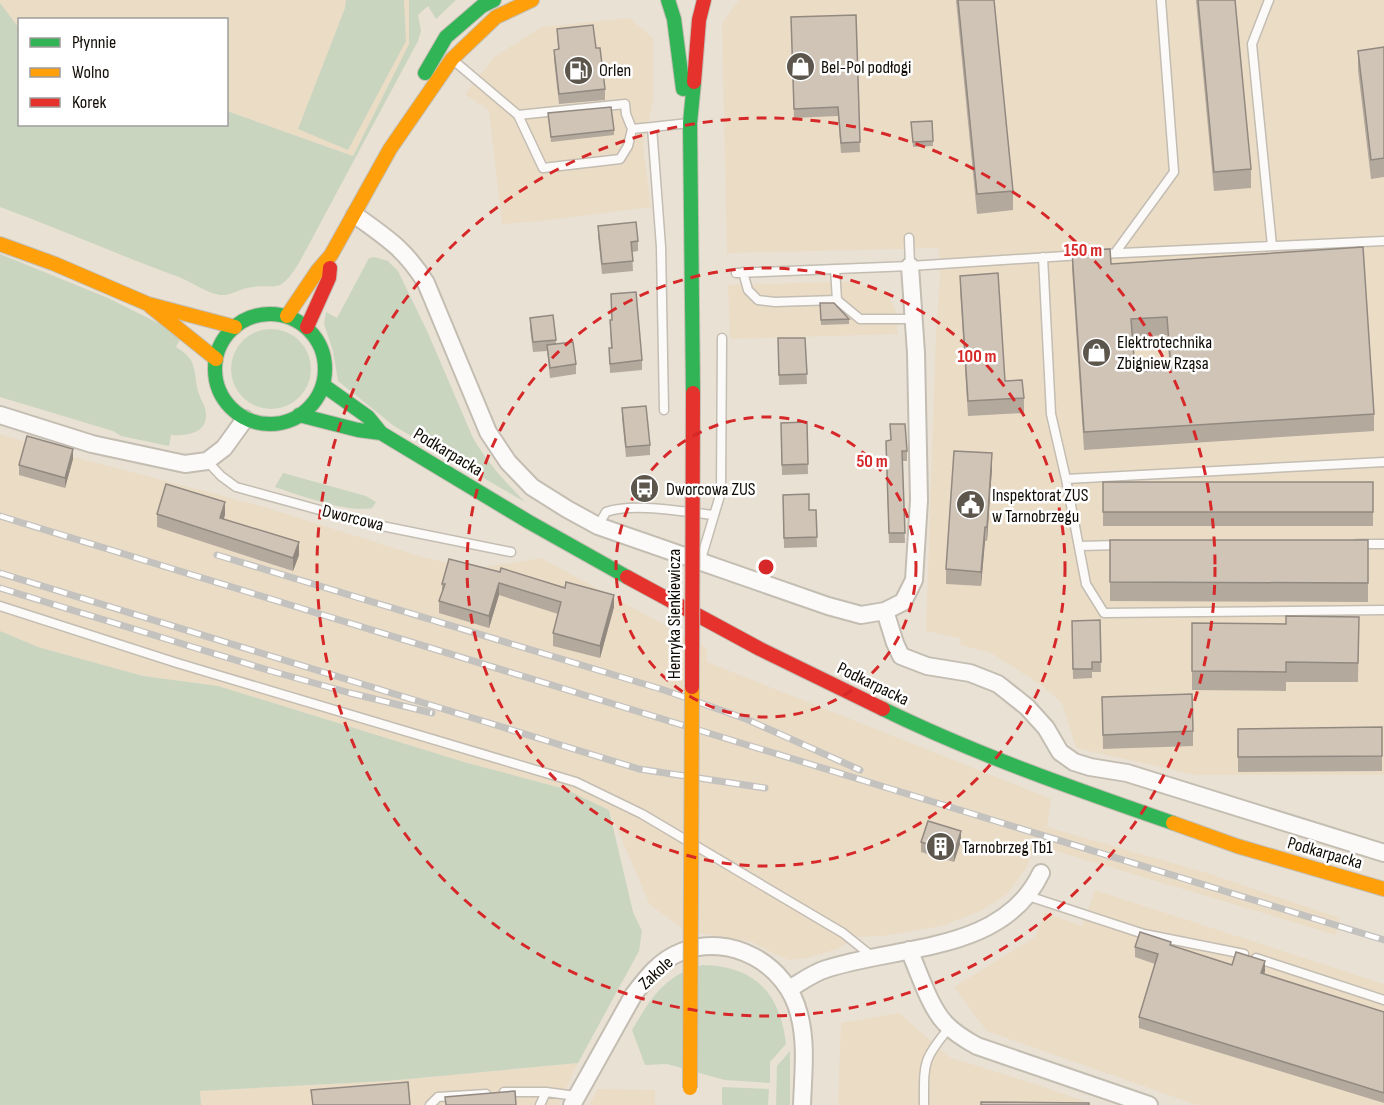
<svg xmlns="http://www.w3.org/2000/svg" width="1384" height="1105" font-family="'Sofia Sans Condensed',sans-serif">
<rect width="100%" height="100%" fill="#e9e1d4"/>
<path fill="#ebdcc6" d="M0 0H409V44L353 156 227 111 226 20H20L19 37 0 30Z
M739 0H1384V775H1196L1076 748 1062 703 1041 685 991 653 960 645V638L926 631 936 334 940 277 939 248 727 253 722 24Z
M629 18 653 38V101L643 146 651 207 540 221 502 224 489 110 465 94 494 57 542 27Z
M862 281V285L877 287 889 296 895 309 898 334 730 339 728 285Z
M0 434 78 458 261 506 422 557 474 569 541 558 707 648V662L1051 799 1047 827 1207 873 1340 918 1336 935 1036 845 1025 870 1007 894 981 911 941 926 883 936 856 937 837 949 808 958 789 960 776 955 752 942 686 931 650 905 609 810 565 789 464 762 218 686 143 676 38 647 0 631Z
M1095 890 1384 984V1105H1197L987 1031 954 987 1035 937 1045 913 1082 926Z
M899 1013 949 1057 1044 1087 1094 1105H838L841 1023Z
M578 1063 558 1105H201L199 1091 387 1081Z
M598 1089 655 1090V1105H589Z"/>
<path fill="#cad5c0" d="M346 0H404L406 41 348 150 298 129 345 8Z
M409 0H456L436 19 428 6 418 15 421 31 418 41 299 263C277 297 279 282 247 288 238 290 230 296 220 295 206 293 192 282 179 277 118 255 60 229 0 207V3L19 28 20 124H226L227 111 353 156 409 44Z
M0 254 108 298 182 335 176 347C198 360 193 370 198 391 200 399 206 406 206 414 207 434 186 436 171 435L169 446 121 436 113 431 0 397Z
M374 257 388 261 398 271 428 333 473 438C487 462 505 482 525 502L394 426 338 381 333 351 324 324 326 312 337 318 369 258Z
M231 369a40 40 0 1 1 80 0a40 40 0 1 1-80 0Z
M283 473 366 496 376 502 372 508C347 513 299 495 275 487Z
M0 631 38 647 143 676 218 686 464 762 565 789 609 810 633 912 642 931 639 951 578 1063 387 1081 200 1091 201 1105H0Z
M703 965C756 966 780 994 786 1044L770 1062V1083L725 1080 667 1064 645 1065 632 1030C652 997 664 975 703 965Z
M790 1051V1105H776L777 1066Z
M722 1087 769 1089 768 1105H722Z"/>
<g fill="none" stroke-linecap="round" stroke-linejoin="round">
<defs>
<path id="lane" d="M1269 0 1252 44 1272 246
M453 60 518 115 625 104 626 114 632 129 652 127
M518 115 543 168 620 159 628 146 632 129
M909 238 910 266
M1115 253 1174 172 1161 0
M1100 254 1384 241
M1043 257 1051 414 1066 479 1384 462
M835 269 837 300
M743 272 748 290 758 300 775 302 837 300 860 319H913
M736 273 910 266 1081 255
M664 410 661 247 652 127 689 123
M207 461 221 476 236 487 367 523 511 552
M1066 479 1086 584 1104 613 1384 610
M598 526 606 512C632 502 685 512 714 515
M1357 544H1384
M1079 546 1120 545
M701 559 721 492 722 338
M0 606 177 663 576 782 642 814 843 933 873 957
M1028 896 1144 934 1244 954
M1256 958 1384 1000
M504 1092H546
M430 1105 438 1097 486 1094
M540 1105 546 1092 576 1096
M924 1105C924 1063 922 1060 950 1027"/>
<path id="street" d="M355 215C387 238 405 249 426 283L488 432 508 462 532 487 567 509 598 526 828 606 861 615 885 611 895 643 901 656 927 666 970 673 998 684 1027 707 1046 728 1060 752 1074 762 1090 767 1127 773 1384 853
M0 415 92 444 185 464 207 461 224 448 245 419
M885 611 903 602 914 580 919 500 916 353 910 266
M909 950C919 972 929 1006 945 1023 954 1033 966 1040 977 1046L1149 1105
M789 989C801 982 813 973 826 969 899 945 1003 953 1041 873
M572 1105 634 994C647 977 660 960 681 952 730 932 787 964 799 1014 807 1043 803 1075 802 1105"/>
<path id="fast" d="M668 0 674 19 683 89
M425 73 446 37 482 6 494 0
M215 369a55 55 0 1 1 110 0a55 55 0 1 1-110 0Z
M323 385 368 417 381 433 529 522 627 577
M693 393 690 123 694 82
M299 415 358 430 381 433
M883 709C977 755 1075 789 1173 823"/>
<path id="slow" d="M0 244 55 264 148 304 235 327
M150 306 216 359
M287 316 318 270 331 255 390 149 452 59 496 17 532 0
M1173 823 1237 846 1384 889"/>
<path id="jam" d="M694 82 699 20 704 0
M307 327 329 278 330 268
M627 577 760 649 883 709"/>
</defs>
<use href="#lane" stroke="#c3bdb2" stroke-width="11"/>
<use href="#street" stroke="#c3bdb2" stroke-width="20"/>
<use href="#fast" stroke="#c3bdb2" stroke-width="16"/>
<use href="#slow" stroke="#c3bdb2" stroke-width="16"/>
<use href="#jam" stroke="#c3bdb2" stroke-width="16"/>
<use href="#lane" stroke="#fcfaf9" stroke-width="8"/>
<use href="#street" stroke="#fcfaf9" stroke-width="16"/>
<use href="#fast" stroke="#30b455" stroke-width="14"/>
<use href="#slow" stroke="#ff9f0a" stroke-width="14"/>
<use href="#jam" stroke="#e5322d" stroke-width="14"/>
<defs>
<path id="rail" d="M0 516 1384 940
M217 555 664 690 746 719 860 770
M0 573 639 769 765 788
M0 588 271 671 350 693 432 713"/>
</defs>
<use href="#rail" stroke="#c4c2bf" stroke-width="7"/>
<use href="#rail" stroke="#fff" stroke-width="4.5" stroke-dasharray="14" stroke-linecap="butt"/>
<defs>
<path id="slow-bridge" d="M690 1088 692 687"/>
<path id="jam-bridge" d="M692 687 693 393"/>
</defs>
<use href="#slow-bridge" stroke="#c3bdb2" stroke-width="16" stroke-linecap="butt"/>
<use href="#jam-bridge" stroke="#c3bdb2" stroke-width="16" stroke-linecap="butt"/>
<use href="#slow-bridge" stroke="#ff9f0a" stroke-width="14"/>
<use href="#jam-bridge" stroke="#e5322d" stroke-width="14"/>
</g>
<path fill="#b3a99d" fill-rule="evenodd" d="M956 0H994L1013 191V210L977 214Z
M1196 0H1235L1251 169V188L1214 191Z
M856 15 860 152 841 153 838 116 794 118 791 17Z
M557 29 596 48 605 89V100L559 104 554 60V50H558Z
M1384 47V177L1371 179 1358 70V51Z
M548 113 614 130V135L551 142Z
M932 121 933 146 913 147 911 122Z
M598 226 638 241V251L632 252 633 271 602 274 598 236Z
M1072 251 1374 414V431L1084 450 1072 269ZM1167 335 1170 370 1135 372 1132 337Z
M960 276 1005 381 1024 398V413L968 416 960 290Z
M611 294 642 360V370L610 373 609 348H611L610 320H612Z
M820 303 849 319V324L821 325Z
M530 318 556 340V344L576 364V374L550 378 547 351 533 352 530 328Z
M778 338H805L807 384 779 385Z
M622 408 650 445V455L626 457 622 418Z
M807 422 808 474 782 475 781 423Z
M890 424 907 451V461H902L905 543H889L886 451 891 440Z
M73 459 65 488 19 475V465Z
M992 468 987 541H985L981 586 946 584V569Z
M1103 482H1373V526H1103Z
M783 495 809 510H816L817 547 784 548Z
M157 514 225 515 223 519 299 555 293 571 157 527Z
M1110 540H1368V602L1110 601Z
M449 559 614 607 600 658 553 646V633L558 614 499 595 489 628 439 613V601L442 592V584Z
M1359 617 1358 682H1286V691L1192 690V623L1286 624Z
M1100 620 1101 672H1092V678L1073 679 1072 621Z
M1102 697 1193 731V746L1103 749Z
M1382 727V771L1238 772V729Z
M961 841 954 862 921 852V842Z
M1171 946 1232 965 1265 971 1264 974 1384 1012V1103L1139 1028V1017L1155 964 1135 957V947Z"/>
<path fill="#928980" d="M73 449V459L65 488V478Z
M992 453V468L987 541V527Z
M225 502V515L220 531V518Z
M985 527V541L981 586V572Z
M299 542V555L293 571V558Z
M499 583V595L489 628V616Z
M614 595V607L600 658V646Z
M961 831V841L954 862V853Z
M1265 961V971L1261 984V973Z"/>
<path fill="#d0c4b7" stroke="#928980" stroke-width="1.5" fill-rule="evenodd" d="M958 0H994L1013 191 977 194Z
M1198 0H1235L1251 169 1214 172Z
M856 15 860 142 841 143 838 107 794 109 791 17Z
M593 25 596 48H600L605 89 559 94 554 50 559 49 557 29Z
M1384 47V158L1371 160 1358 51Z
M611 107 614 130 551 137 548 113Z
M932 121 933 141 913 142 911 122Z
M636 222 638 241 631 242 633 261 602 264 598 226Z
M1363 247 1374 414 1084 432 1072 251 1110 249 1111 264ZM1167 317 1171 369 1135 372 1131 319Z
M998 273 1005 381 1022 380 1024 398 968 401 960 276Z
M636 292 642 360 610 364 609 348H612L610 320H612L611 294Z
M820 303H834L849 319 821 320Z
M553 315 556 340 533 342 530 318Z
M778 338H805L807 374 779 375Z
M573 342 576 364 550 368 547 345Z
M646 406 650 445 626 447 622 408Z
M807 422 808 464 782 465 781 423Z
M890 424H905L907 451H902L905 533H889L886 441 891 440Z
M27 436 73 449 65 478 19 465Z
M954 451 992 453 987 527H985L981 572 946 569Z
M1103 482H1373V512H1103Z
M166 484 225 502 220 518 299 542 293 558 157 514Z
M809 494V510H816L817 537 784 538 783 495Z
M1110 540H1368V583L1110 582Z
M449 559 500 572 501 568 565 588 566 582 614 595 600 646 553 633 561 602 499 583 489 616 439 601 445 584H442Z
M1286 616 1359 617 1358 663 1286 662V672L1192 671V623L1286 624Z
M1100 620 1101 662H1092V669H1073L1072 621Z
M1192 694 1193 731 1103 735 1102 697Z
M1382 727V756L1238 757V729Z
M928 821 961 831 954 853 921 842Z
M1140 932 1171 942 1170 945 1232 965 1236 952 1265 961 1261 973 1384 1012V1093L1139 1017 1158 954 1135 947Z
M408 1082 410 1105H313L311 1090Z
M515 1091 516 1105H446L445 1097Z
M981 1102 1089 1103V1105H981Z"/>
<g fill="none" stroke="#d62828" stroke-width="3" stroke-dasharray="10 8">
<circle cx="766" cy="567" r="150"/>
<circle cx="766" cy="567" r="299"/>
<circle cx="766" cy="567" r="449"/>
</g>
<defs>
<symbol id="shop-disc" viewBox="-11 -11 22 22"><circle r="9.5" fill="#5c564d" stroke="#fff"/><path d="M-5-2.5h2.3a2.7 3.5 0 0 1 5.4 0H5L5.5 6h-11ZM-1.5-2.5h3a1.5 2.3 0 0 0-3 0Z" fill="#fff"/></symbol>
<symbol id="fuel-disc" viewBox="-11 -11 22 22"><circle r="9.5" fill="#5c564d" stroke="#fff"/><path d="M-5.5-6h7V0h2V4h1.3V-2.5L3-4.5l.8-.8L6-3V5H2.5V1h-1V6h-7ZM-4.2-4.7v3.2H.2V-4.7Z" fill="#fff"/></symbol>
<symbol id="bus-disc" viewBox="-11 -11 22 22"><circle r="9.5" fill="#5c564d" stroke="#fff"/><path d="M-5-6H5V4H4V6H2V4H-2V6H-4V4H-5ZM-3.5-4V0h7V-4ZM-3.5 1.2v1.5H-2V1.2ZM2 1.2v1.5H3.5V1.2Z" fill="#fff"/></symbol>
<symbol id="civic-disc" viewBox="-11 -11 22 22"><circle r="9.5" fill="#5c564d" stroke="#fff"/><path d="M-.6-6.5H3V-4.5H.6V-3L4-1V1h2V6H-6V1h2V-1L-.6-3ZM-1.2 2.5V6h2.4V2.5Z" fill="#fff"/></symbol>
<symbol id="building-disc" viewBox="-11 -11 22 22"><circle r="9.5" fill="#5c564d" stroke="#fff"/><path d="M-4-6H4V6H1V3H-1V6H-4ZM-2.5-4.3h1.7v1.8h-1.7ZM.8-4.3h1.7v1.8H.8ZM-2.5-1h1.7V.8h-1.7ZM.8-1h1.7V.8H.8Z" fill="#fff"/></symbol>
</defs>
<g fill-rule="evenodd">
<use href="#shop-disc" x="784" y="50" width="33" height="33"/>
<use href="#fuel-disc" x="562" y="54" width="33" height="33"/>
<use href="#shop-disc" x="1080" y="336" width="33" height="33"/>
<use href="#bus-disc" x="628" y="472" width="33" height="33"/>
<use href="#civic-disc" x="954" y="488" width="33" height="33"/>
<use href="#building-disc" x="924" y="830" width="33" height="33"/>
</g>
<g text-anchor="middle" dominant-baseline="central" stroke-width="5" stroke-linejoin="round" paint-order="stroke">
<g font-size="18" fill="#100b05" stroke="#fff" text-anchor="start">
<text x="821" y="67">Bel-Pol podłogi</text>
<text x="599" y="70">Orlen</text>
<text x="1117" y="342">Elektrotechnika<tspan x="1117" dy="21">Zbigniew Rząsa</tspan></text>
<text x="666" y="489">Dworcowa ZUS</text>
<text x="992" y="495">Inspektorat ZUS<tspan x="992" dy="21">w Tarnobrzegu</tspan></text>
<text x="962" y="847">Tarnobrzeg Tb1</text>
</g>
<g font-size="18" fill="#100b05" stroke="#fff">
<text transform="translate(448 452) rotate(31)">Podkarpacka</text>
<text transform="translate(353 518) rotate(14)">Dworcowa</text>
<text transform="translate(674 614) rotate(-90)">Henryka Sienkiewicza</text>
<text transform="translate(873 684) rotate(26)">Podkarpacka</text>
<text transform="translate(1325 853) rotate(16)">Podkarpacka</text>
<text transform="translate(656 973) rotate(-43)">Zakole</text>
</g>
</g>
<circle cx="766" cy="567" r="9" fill="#d62828" stroke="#fff" stroke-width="3"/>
<g font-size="18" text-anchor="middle" font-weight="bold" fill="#d62828" stroke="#fff" stroke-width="5" stroke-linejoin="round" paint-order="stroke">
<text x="1083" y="256">150 m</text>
<text x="977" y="362">100 m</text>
<text x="872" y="467">50 m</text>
</g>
<rect x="18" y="18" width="210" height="108" fill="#ffffff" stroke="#9f9d9b" stroke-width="1.5"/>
<rect x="30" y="38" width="30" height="9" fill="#30b455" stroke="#9f9d9b" stroke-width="1.5"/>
<text x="72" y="48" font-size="18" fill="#100b05">Płynnie</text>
<rect x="30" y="68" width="30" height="9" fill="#ff9f0a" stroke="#9f9d9b" stroke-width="1.5"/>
<text x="72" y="78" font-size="18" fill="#100b05">Wolno</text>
<rect x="30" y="98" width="30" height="9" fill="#e5322d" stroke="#9f9d9b" stroke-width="1.5"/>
<text x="72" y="108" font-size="18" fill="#100b05">Korek</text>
</svg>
